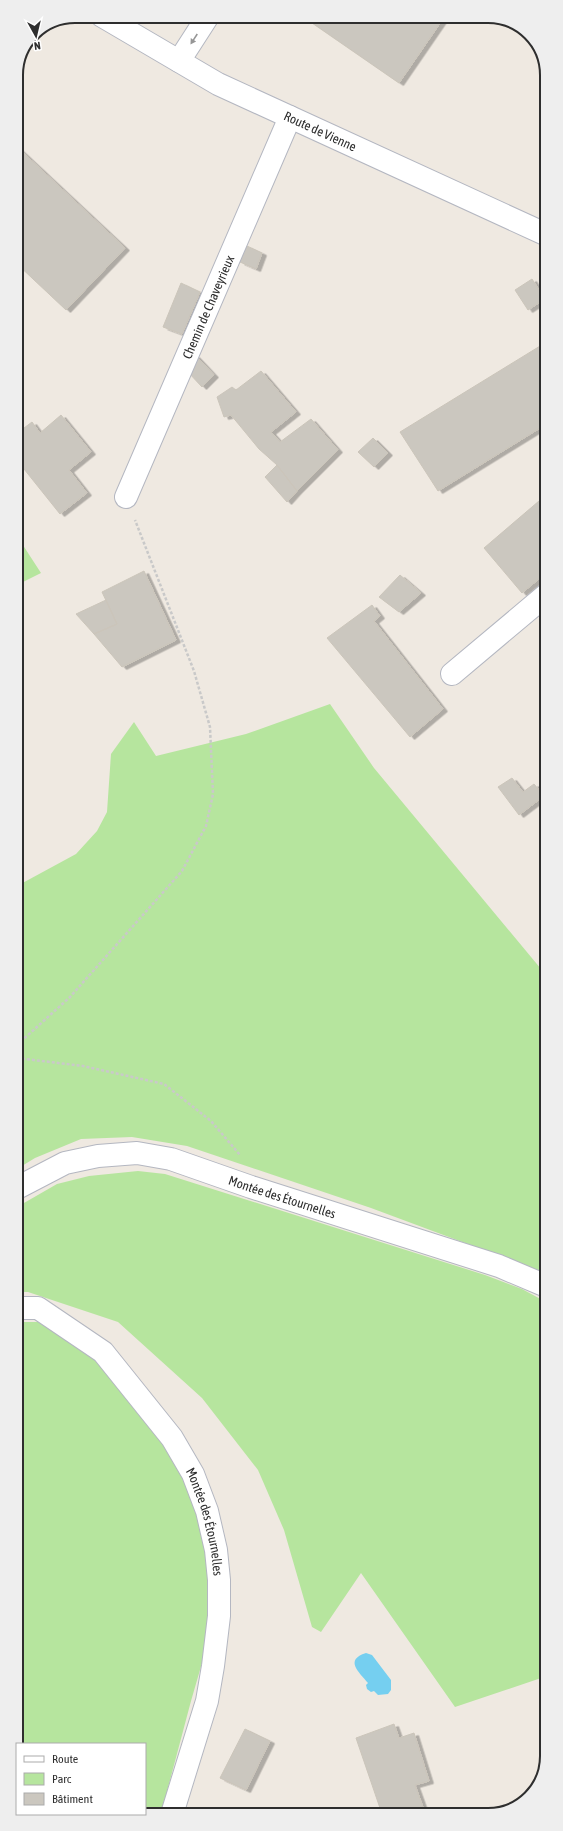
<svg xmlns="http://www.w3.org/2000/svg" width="563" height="1831" font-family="'Asap Condensed',sans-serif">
<defs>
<filter id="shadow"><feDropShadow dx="4.5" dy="2.5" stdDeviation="0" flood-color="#0004"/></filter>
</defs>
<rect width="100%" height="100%" fill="#efe9e1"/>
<path fill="#b6e59e" d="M17 536 41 573 17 585Z
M330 704 374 768 546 975V1273L371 1208 187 1146 132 1137 81 1139 35 1158 17 1169V886L76 854 97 831 107 812 111 754 134 722 156 756 246 734Z
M138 1171 165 1174 485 1275 522 1289 546 1302 547 1676 455 1707 361 1573 321 1632 312 1627 284 1530 258 1470 202 1398 118 1322 28 1292H17V1207L57 1184 89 1176Z
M17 1322H38L93 1354 173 1456 187 1482 205 1534 213 1625 191 1701 161 1814H69H145V1744H18Z"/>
<path fill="#75cff0" d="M366 1653 372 1655 391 1680V1690L388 1694 378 1695 374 1691 371 1692 367 1689 366 1685 368 1683C359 1672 344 1660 366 1653Z"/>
<path fill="#cbc7bf" stroke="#cbc5ba" filter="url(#shadow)" d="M302 16H445L399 83Z
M16 146 125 248 66 310 16 263Z
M247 246 262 253 256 269 240 262Z
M532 279 545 299 528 310 515 290Z
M181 283 200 292 182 334 163 327Z
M545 343V425L438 491 400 432Z
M195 355 214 375 202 387 188 372Z
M261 371 296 412 271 432 280 442 311 419 338 450 297 491 277 465 259 449 231 415 224 417 217 397 232 387 236 390Z
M61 415 91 452 69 470 87 493 60 514 16 459V434L32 422 40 433Z
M373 438 388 453 374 467 358 452Z
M277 465 297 491 287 502 265 477Z
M546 495V573L522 593 484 548Z
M144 571 176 640 122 667 94 634 117 624 102 592Z
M400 575 421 593 399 612 379 597Z
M106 600 117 624 94 634 76 614Z
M372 605 380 616 374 621 443 709 410 737 327 638Z
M512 778 523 792 534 784 544 796 519 815 498 787Z
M394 1724 399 1738 414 1733 429 1781 415 1785 425 1813 382 1814 356 1738Z
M245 1729 270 1741 246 1790 220 1778Z"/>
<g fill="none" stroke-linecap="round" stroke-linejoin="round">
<defs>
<g id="street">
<path d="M179 61 208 16"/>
<path id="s1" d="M126 497 290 117"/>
<path d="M452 674 546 595"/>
<path id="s2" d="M17 1188 65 1163 98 1156 137 1153 171 1159 251 1187 499 1266 546 1286"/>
<path id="s3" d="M17 1308H38L103 1352 172 1438 193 1474 207 1511 216 1550 219 1580V1616L213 1666 207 1701 172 1814"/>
</g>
<g id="secondary">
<path id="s4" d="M102 16 218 84 545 234"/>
</g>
</defs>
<use href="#street" stroke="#b4b7c1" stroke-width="24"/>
<use href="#secondary" stroke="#b4b7c1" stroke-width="24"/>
<path stroke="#c9c9c9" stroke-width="2.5" stroke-dasharray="3 2" stroke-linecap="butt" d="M17 1045 70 997 182 871 206 826 213 794 210 727 194 671 135 520
M17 1058 83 1066 164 1084 211 1121 240 1155"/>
<use href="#street" stroke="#fff" stroke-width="22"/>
<use href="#secondary" stroke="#fff" stroke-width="22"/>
</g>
<defs><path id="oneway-solid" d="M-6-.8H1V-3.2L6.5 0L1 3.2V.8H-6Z"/></defs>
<use fill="#969696" href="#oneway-solid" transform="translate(194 39) rotate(123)"/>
<g text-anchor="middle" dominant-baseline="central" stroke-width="3.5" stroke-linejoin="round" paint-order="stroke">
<g font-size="13" fill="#2e2e2e" stroke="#fff">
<text stroke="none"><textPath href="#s4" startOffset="247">Route de Vienne</textPath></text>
<text stroke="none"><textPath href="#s1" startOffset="207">Chemin de Chaveyrieux</textPath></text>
<text stroke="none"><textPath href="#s2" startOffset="279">Montée des Étournelles</textPath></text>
<text stroke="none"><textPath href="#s3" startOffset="301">Montée des Étournelles</textPath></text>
</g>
</g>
<path d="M0 0H563V1831H0ZM75 23H488A52 52 0 0 1 540 75V1756A52 52 0 0 1 488 1808H75A52 52 0 0 1 23 1756V75A52 52 0 0 1 75 23Z" fill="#eee" fill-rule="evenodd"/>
<path fill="none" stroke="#2e2e2e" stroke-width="2" d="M75 23H488A52 52 0 0 1 540 75V1756A52 52 0 0 1 488 1808H75A52 52 0 0 1 23 1756V75A52 52 0 0 1 75 23Z"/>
<rect x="16" y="1743" width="130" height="72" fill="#ffffff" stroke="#ababab"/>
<rect x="24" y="1756" width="20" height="6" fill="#ffffff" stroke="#ababab"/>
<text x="52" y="1763" font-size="12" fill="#2e2e2e">Route</text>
<rect x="24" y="1773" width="20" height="12" fill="#b6e59e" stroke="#ababab"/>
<text x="52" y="1783" font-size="12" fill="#2e2e2e">Parc</text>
<rect x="24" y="1793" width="20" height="12" fill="#cbc7bf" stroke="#ababab"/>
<text x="52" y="1803" font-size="12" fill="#2e2e2e">Bâtiment</text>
<g transform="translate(36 36) rotate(172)" stroke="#ffffff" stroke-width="3" paint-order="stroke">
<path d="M0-3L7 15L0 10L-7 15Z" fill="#2e2e2e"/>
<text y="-6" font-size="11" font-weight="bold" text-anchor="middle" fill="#2e2e2e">N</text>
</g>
</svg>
